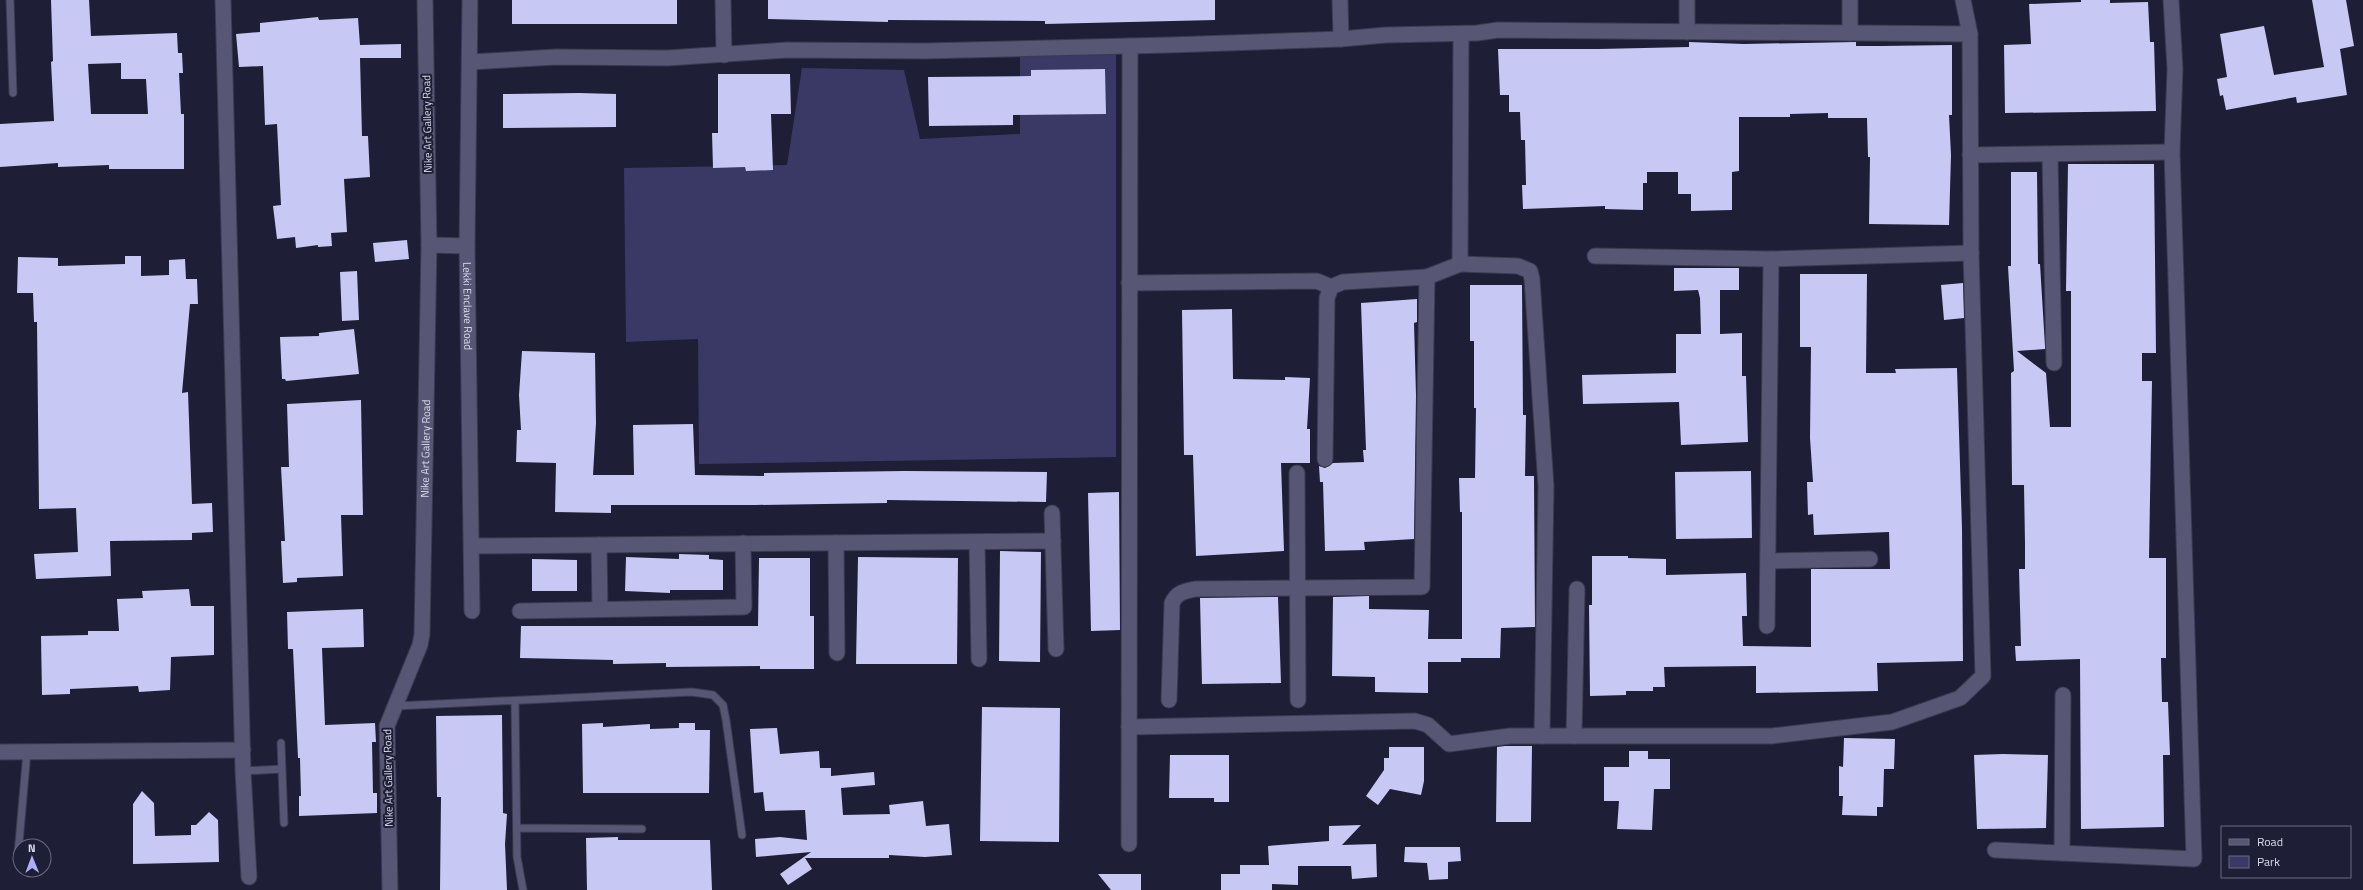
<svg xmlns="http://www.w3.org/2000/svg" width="2363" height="890" font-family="'Titillium Web',sans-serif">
<rect width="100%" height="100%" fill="#1f1e37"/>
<path fill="#3a3864" d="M1116 47V457L699 464 698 339 626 342 624 168 787 165 802 68 904 70 920 139 1020 134V55Z"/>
<path fill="#c7c8f4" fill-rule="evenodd" d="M51 0H89L91 36 177 33 178 53H182L183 73H179L181 114H184V169H109V165L58 167V163L0 167V124L54 121 51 62 53 61ZM121 63V79H146L148 114H91L88 64Z
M512 0H677V24H512Z
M768 0H1215V20L1045 24V21L888 20V22L768 19Z
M2081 0H2110V3L2148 2 2150 42H2154L2156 111 2005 113 2004 45 2031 44 2029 4 2081 2Z
M2312 0H2346L2354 46 2340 49 2347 95 2297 103 2296 97 2226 110 2223 95 2220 96 2217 79 2227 77 2220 34 2264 26 2274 75 2324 67Z
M318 17 319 20 358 18 360 45 401 44V58H360L362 136H368L370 177 344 179 347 232 331 233 332 246 318 247V245L296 248 295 237 277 239 273 206 281 205 277 124 265 125 263 66 239 67 236 34 260 32V23Z
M1689 42 1744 44 1856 42V46H1882L1952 45V115H1949L1951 155 1949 225 1869 224 1870 157H1868L1867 118H1828V113L1790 114V117H1739V171L1732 172V210L1691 211V194H1678V172H1647V183H1643V210L1605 209V206L1523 209 1522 185H1526L1525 140H1521L1520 112H1509V95H1500L1498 49H1599L1689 47Z
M1105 69 1106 114 1013 115V125L929 126 928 77 1031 76V70Z
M718 74H790L791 114H771L773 170 746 171 745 167 713 168 712 133H718Z
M579 93 616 94V127L503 128V94Z
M2068 164H2154L2156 353H2142V381H2152L2149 558H2166V658H2161L2162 702H2168L2170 755H2163L2164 827 2081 829 2080 659 2016 661 2015 646H2021L2019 569H2025V543L2024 485H2012L2011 373 2014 371 2008 266H2011V172H2037L2038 264H2040L2045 346V349L2017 351 2046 373 2050 427H2071V291H2066Z
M407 240 409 259 375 262 373 243Z
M125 256H141V276L169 275V260L185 259 186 279H197L198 304H190L182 393 188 392 192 504 212 503 213 532 192 533V540L110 541 111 576 36 579 34 554 78 552 76 508 39 509 37 322H34L33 293H17L18 257 58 258V266L125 264Z
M1674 268H1739V290H1720V334L1742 333V376H1746L1748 442 1681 445 1679 402 1583 404 1582 375 1676 373V334H1701L1700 298 1698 290 1674 291Z
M357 271 359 320 342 321 340 272Z
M1800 274H1867L1866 373H1896L1895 369 1957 368 1962 529 1963 661 1877 663 1878 691 1756 693V666L1664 667 1665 687H1653V691H1626V695L1590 696 1589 605H1592V556H1628V558L1666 559V575L1746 573 1747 616H1742L1743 646 1811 647V569H1890L1889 532 1814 535 1813 514 1808 515 1807 482H1813L1810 438 1811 347H1800Z
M1963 283 1964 318 1944 320 1941 285Z
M1470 285H1522L1523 415H1526L1525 476H1534L1535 627 1501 628 1500 658H1461V662H1428V693L1375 692V677L1332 676 1333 597 1369 596V609L1429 610 1428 639H1462V512H1460L1459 478H1475L1476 408H1474V341H1470Z
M1417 299V322L1414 323 1416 395 1414 539 1364 542 1365 550 1325 551 1323 482H1320L1319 466 1325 468 1333 463 1364 462 1363 450H1366L1361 303Z
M1232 309 1233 379 1285 380V377L1310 378 1307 429H1310V463H1281L1284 551 1196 556 1193 455H1184L1182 310Z
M354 329 359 374 286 381 285 379H282L280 337 319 336V333Z
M522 351 595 353 596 423 593 475H634L633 425 693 424 695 475 764 476V473L904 471 1047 472 1046 502 887 500V503L755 505H611V513L555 512 556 463 516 462 517 430H521L519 395Z
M361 400 363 515H341L343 576 297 578V582L283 583 281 541H285L281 467H289L287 404Z
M1751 471 1752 538 1676 539 1675 472Z
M1119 492 1120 630 1091 631 1088 493Z
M1000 551 1041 552 1040 662 999 661Z
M679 554 709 555V559L723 560V590H670V593L625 591 626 557 679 559Z
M858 557 958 558 957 664H856Z
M759 558H810V616H814V669H760V666L666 667V663L613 664V660L520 658 521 626H758Z
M532 559 577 560V591H532Z
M189 589 191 606H214V655L171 657 170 690 139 692 138 686 70 689V694L42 695 41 636 88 635V631H119L117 599 143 598 142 591Z
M1278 597 1281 683 1202 684 1200 598Z
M363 609 364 647 322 648 325 725 375 723 376 742H372L373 793H377V813L299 816V796H301L300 758H298L293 649H288L287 612Z
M982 707 1060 708 1059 842 980 841Z
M502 715 503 813 507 814 505 844 507 890H440L441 797H437L436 716Z
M603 723V727L650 724V729L679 728V723H695V730H710L709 793H583L582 724Z
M777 728 780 754 819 751 820 768H831V776L874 772 875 785 841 788 843 815 890 814 889 805 923 801 926 826 949 824 952 855 925 857 889 855V858H805L812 869 788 885 780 874 811 852 756 857 755 839 780 837 807 840 805 810 765 811 763 792 754 793 750 729Z
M1844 738 1895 739 1894 769H1884L1883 807H1877V816L1842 815 1843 796H1839V766L1843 767Z
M1505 746H1532L1531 822H1496L1497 747Z
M1389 747H1424V781L1421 795 1390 789 1378 805 1366 796 1384 770V758H1389Z
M1629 751H1648V759H1670V789H1654L1652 830 1617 829 1619 801H1604V767H1629Z
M2003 754 2048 755 2046 828 1977 829 1974 755Z
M1170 755H1229V802H1214V798H1169Z
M142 791 154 803 155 836 191 835V825H196L209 812 218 820 219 862 133 864V804Z
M1361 825 1342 845 1376 844 1377 877 1352 879 1351 866H1298V885L1272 884V890H1221V874H1240V865H1269L1268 846 1329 841V826Z
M618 837V840H710L712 890H587L586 838Z
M1405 847H1460L1461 861 1448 862V879L1429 880 1427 863 1404 862Z
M27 870H41L42 875 27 876Z
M1098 874H1141V890H1111Z"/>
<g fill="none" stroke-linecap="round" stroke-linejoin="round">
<defs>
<path id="lane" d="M10 0 13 93
M515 702 517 857 523 890
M396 706 692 692 713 695 723 705 726 720 742 835
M281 743 284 823
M243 771 282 769
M517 828 642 829
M18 854 27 752"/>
<g id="street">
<path d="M223 0 243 771 249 877"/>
<path id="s1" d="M470 0 467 246 472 611"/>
<path d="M723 0 724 55"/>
<path d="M1340 0 1341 39"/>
<path d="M1850 0V33"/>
<path d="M1687 32V0"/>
<path d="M470 62 556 57 668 58 787 50 924 51 1169 45 1341 39 1386 35 1477 33 1498 30 1970 34"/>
<path d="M1970 155 2172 152"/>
<path d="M2050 155 2054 363"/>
<path d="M429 245 467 246"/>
<path d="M1595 256 1771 259 1971 253"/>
<path d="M1460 264 1518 266 1530 271 1532 279 1546 486 1542 736"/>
<path d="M1129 283 1317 281 1331 287"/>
<path d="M1325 459 1327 298 1331 287 1343 282 1427 277"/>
<path d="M1297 473 1298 700"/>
<path d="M1052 513 1056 649"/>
<path d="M977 542 979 659"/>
<path d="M836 543 837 653"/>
<path d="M599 545 600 609"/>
<path d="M472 546 1053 541"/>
<path d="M1768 561 1870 559"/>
<path d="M520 611 744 607 743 543"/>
<path d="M1767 626 1771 259"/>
<path d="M1169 700 1172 603C1177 592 1185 591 1195 589L1422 587 1427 277 1460 264 1461 34"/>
<path d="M1129 727 1415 721 1428 725 1449 744 1510 736H1772L1892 722 1960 698 1983 676 1971 253 1970 34 1963 0"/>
<path d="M1574 736 1577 589"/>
<path d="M0 752 243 750"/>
<path d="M1129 844 1130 46"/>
<path d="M1995 850 2194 859 2172 152 2175 69 2171 0"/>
<path d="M2062 853 2063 695"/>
<path id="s2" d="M390 890 387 726 420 645 422 634 429 245 425 0"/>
</g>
</defs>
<use href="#lane" stroke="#3b3a50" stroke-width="9"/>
<use href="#street" stroke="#3b3a50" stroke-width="17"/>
<use href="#lane" stroke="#575775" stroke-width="7"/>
<use href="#street" stroke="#575775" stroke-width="15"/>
</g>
<g text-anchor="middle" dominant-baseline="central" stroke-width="4" stroke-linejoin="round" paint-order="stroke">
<g font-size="11" fill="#dbdbed" stroke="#1f1e37">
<text transform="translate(427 124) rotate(-91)">Nike Art Gallery Road</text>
<text stroke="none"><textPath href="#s1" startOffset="306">Lekki Enclave Road</textPath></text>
<text stroke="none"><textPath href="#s2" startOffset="448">Nike Art Gallery Road</textPath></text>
<text transform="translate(388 778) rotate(-91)">Nike Art Gallery Road</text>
</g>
</g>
<rect x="2221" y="826" width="130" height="52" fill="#1f1e37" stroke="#6a6a80"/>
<rect x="2229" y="839" width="20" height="6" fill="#575775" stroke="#6a6a80"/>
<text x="2257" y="846" font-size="12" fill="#dbdbed">Road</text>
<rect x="2229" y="856" width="20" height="12" fill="#3a3864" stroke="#6a6a80"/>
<text x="2257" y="866" font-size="12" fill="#dbdbed">Park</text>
<g transform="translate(32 858) rotate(359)"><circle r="19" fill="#1f1e37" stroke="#6a6a80"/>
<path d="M0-3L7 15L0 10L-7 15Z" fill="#afaefa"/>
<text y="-6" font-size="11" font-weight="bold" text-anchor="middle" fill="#dbdbed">N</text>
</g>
</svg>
